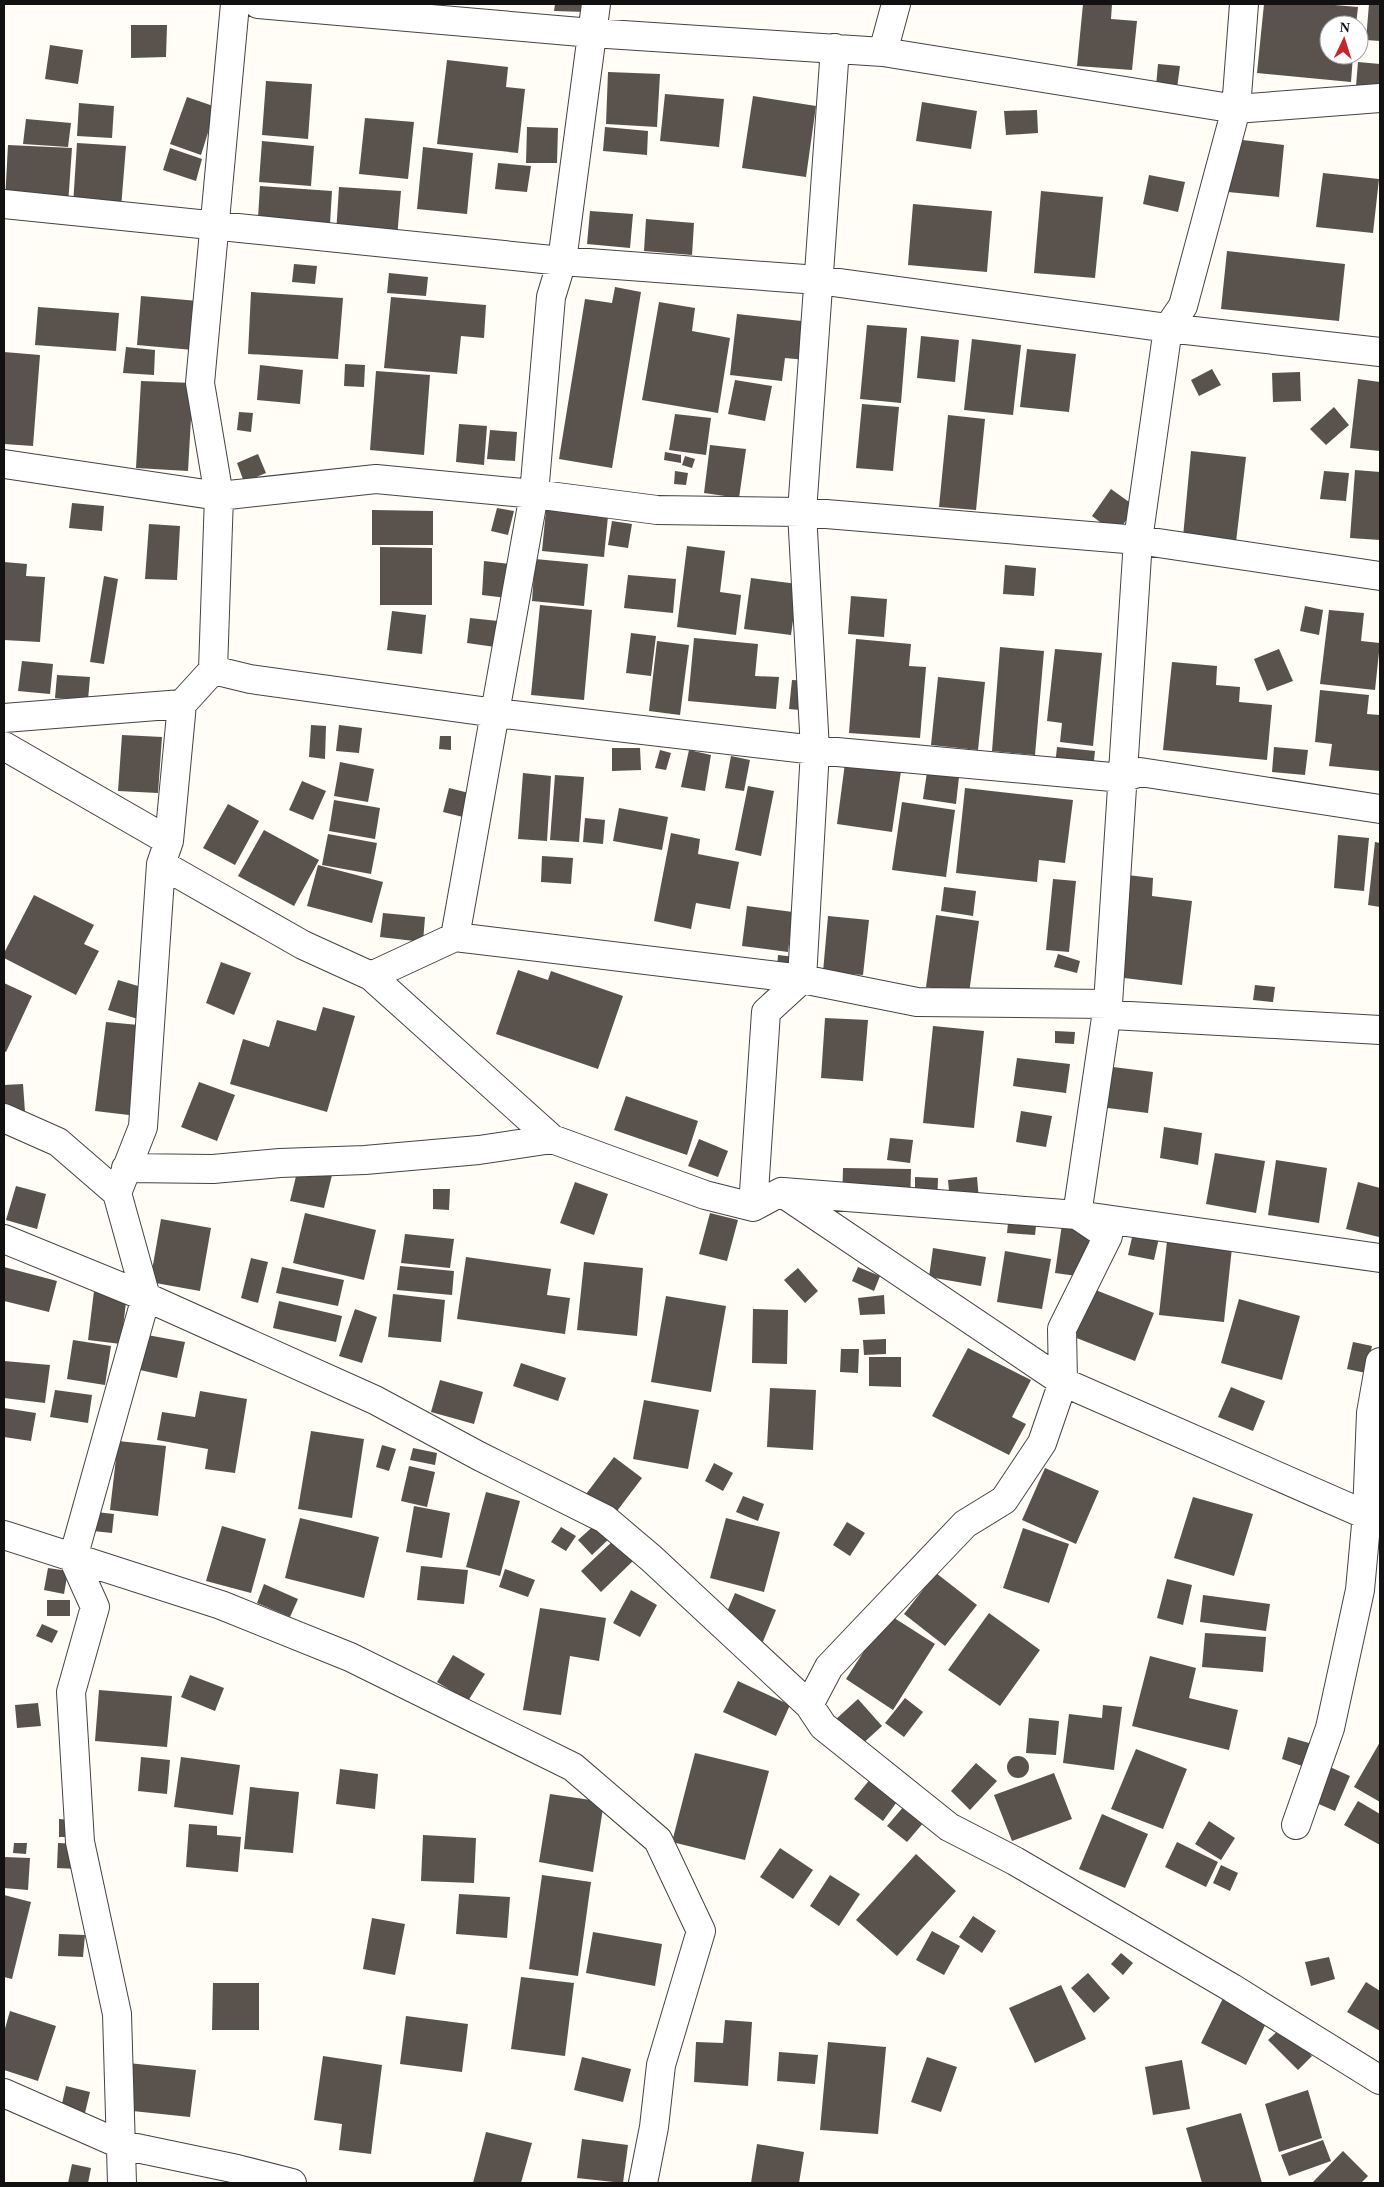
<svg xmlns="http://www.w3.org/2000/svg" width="1384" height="2187" font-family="Georgia,serif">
<rect width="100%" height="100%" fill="#fffdf5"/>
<path fill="#5a524d" d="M555 4H588L587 12 554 11Z
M1083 4H1112L1111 19 1137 21 1132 70 1077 66Z
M1264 4H1323L1358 7 1356 25H1329V55H1353L1351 82 1257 73Z
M1369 4H1380V41L1366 40Z
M131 25H167L166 57 131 58Z
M50 45 83 50 78 84 45 79Z
M447 60 508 67 506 87 525 89 518 153 437 144Z
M1358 62 1380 64V88L1356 86Z
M1158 64 1180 66 1177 88 1156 86Z
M608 72 660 74 657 127 606 124Z
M266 81 312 84 308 139 262 135Z
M665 94 724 99 719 147 660 141Z
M753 96 816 106 806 177 742 168Z
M187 97 216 107 201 155 170 144Z
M922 102 977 111 971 149 916 141Z
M79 103 114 106 112 138 77 136Z
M1037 110 1038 133 1006 135 1004 111Z
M365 118 414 122 408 179 359 174Z
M26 119 71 123 68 147 23 144Z
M527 127 558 128 557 163H526Z
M605 127 648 131 647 155 603 151Z
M1234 139 1284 145 1279 197 1228 192Z
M262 141 314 146 311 186 259 182Z
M77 143 126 146 121 208 73 205Z
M8 145 72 148 68 205 5 201Z
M423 147 473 153 467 214 417 209Z
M170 148 202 159 196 181 163 170Z
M498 163 531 166 527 192 495 189Z
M1323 173 1379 179 1373 233 1316 227Z
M1149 175 1185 182 1178 212 1143 204Z
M260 186 332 191 330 224 258 218Z
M339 187 401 191 397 238 336 234Z
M1041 191 1103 197 1095 278 1034 273Z
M913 204 992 211 987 272 908 265Z
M590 211 633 214 630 248 587 244Z
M646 219 694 223 692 255 644 251Z
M1227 251 1345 264 1339 321 1221 309Z
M294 264 317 266 315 284 292 282Z
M389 273 428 277 426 296 387 293Z
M615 287 641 292 612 468 559 459 585 299 612 303Z
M251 292 343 298 338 359 248 354Z
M141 296 198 301 193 350 137 345Z
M391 297 486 305 484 338 461 336 457 374 384 368Z
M659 302 695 308 692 331 730 338 718 413 642 400Z
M38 307 119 313 116 351 35 345Z
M737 314 811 322 806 360 785 358 782 381 730 375Z
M867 325 907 328 901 403 860 399Z
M921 336 959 340 955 382 917 378Z
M972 339 1021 345 1013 415 964 410Z
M126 347 155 350 154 375 123 373Z
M1027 349 1076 354 1069 412 1020 407Z
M4 352 40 355 33 446 4 444Z
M345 364 365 365 364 387 344 386Z
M260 365 303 370 300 404 257 400Z
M1212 369 1221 385 1199 396 1191 380Z
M376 371 430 375 424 455 370 450Z
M1300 372 1301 401 1273 402 1272 373Z
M1358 379 1380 382V451L1350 448Z
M735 380 772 386 765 421 728 414Z
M141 381 193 383 188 471 136 468Z
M862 404 899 407 893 471 856 468Z
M1334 407 1349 425 1326 445 1310 429Z
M239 412 253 413 251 432 237 430Z
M675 414 711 418 706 455 669 450Z
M948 415 985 419 976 510 939 507Z
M459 424 487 426 484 465 456 462Z
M490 430 517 432 515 461 487 459Z
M710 445 746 449 739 498 704 493Z
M1191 451 1246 457 1236 542 1183 537Z
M665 452 681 455V463L664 460Z
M258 454 266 473 244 482 237 463Z
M685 456 695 459 692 468 682 465Z
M1355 470 1380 472V540L1350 538Z
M675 471 688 473 686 485 674 484Z
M1324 471 1349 473 1346 501 1320 499Z
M1111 489 1136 507 1116 534 1092 516Z
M72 503 104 506 102 531 69 528Z
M497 508 514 511 508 535 491 531Z
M372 510 433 511V545H372Z
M546 510 608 516 604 557 542 551Z
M612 521 632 524 628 548 608 545Z
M149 524 180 526 177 580 145 579Z
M687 546 725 551 720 592 741 595 736 635 677 627Z
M380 547 432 548V605H380Z
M535 559 588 564 584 606 532 601Z
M484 561 510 564 507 598 482 595Z
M4 562 27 564 26 576 45 577 40 642 4 640Z
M1005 565 1036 568 1034 596 1003 594Z
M628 575 676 579 673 613 624 608Z
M104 576 118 579 104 664 90 662Z
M751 578 798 584 791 635 744 629Z
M851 596 887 599 884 637 848 634Z
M540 605 592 610 584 700 531 695Z
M1305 606 1323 610 1319 635 1300 631Z
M1329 610 1364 613 1361 641 1380 643 1375 690 1320 684Z
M392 611 426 615 422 654 387 650Z
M470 618 498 621 495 647 467 643Z
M631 633 656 636 651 676 626 673Z
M694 638 758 644 755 676 779 677 776 709 688 701Z
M856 639 911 644 909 666 926 667 920 738 849 733Z
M657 641 689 645 680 715 649 711Z
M1000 647 1044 651 1035 755 992 751Z
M1055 649 1102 653 1093 746 1060 742 1062 723 1047 721Z
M1279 649 1293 681 1267 691 1254 659Z
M22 661 53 664 50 694 18 691Z
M1172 662 1217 666 1216 685 1240 687 1239 702 1272 705 1267 760 1163 750Z
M57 675 90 677 88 700 55 698Z
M938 677 985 682 978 750 931 745Z
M792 680 814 681 811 711 789 709Z
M1320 690 1369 695 1367 714 1380 715V771L1329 766 1332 744 1315 742Z
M311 725 326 726 325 759 309 757Z
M339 725 362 728 359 753 336 751Z
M122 735 162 737 158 793 118 791Z
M440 736H451V750L439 749Z
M1057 747 1095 751 1093 770 1055 766Z
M1274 747 1308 750 1305 775 1272 772Z
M612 748H640L641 770 612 771Z
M660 750 671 753 666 770 655 768Z
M689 750 711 755 705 791 681 787Z
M731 756 750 760 744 791 725 788Z
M340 762 374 769 368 802 334 796Z
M845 763 901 771 892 832 837 824Z
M927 772 959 777 956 804 923 799Z
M523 773 551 776 547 841 518 839Z
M555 775 584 777 579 842 550 840Z
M302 781 326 791 313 820 289 810Z
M748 786 774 791 761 856 735 850Z
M449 788 473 794 467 818 443 812Z
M965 788 1073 800 1065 863 1039 860 1037 882 956 873Z
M334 800 380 808 375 839 329 831Z
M902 802 955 810 946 877 892 870Z
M228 804 259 821 235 865 203 848Z
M619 808 668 817 662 850 613 841Z
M585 818 605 820 603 844 583 842Z
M264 830 319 860 294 906 238 876Z
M671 833 700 839 698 854 739 862 730 909 696 903 691 929 654 921Z
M328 834 377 843 371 874 322 865Z
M1338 835 1369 838 1364 891 1334 888Z
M1375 842 1380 843V907L1368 905Z
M542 856 573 858 571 884 541 882Z
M318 865 383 882 372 923 307 906Z
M1127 875 1153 878 1152 896 1192 901 1182 985 1116 977Z
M1053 879 1076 881 1069 952 1046 950Z
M944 887 976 891 973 916 941 911Z
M34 895 94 925 84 944 99 951 76 995 4 958V953Z
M747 906 793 912 788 952 742 946Z
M383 913 425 917 423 942 380 937Z
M936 915 979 921 969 993 926 987Z
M828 916 869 920 863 975 823 972Z
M1058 954 1080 961 1077 973 1054 967Z
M778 955 795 957 794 970 777 968Z
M221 962 251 973 234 1015 206 1003Z
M518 970 548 980 551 971 623 996 598 1069 496 1034Z
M118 980 148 989 138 1019 108 1010Z
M4 983 32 996 6 1052 4 1051Z
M1255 985 1275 987 1273 1002 1253 1000Z
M323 1007 355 1016 327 1112 230 1084 243 1039 269 1047 277 1020 316 1031Z
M825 1018 868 1020 863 1081 821 1078Z
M106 1022 139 1025 129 1115 95 1111Z
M933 1026 984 1031 974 1128 923 1123Z
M1055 1031 1075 1032 1074 1044 1055 1043Z
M1017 1058 1070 1064 1066 1093 1013 1086Z
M1105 1066 1153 1072 1148 1113 1100 1107Z
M199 1082 235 1095 217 1141 181 1127Z
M23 1084 25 1112 4 1114V1085Z
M626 1096 698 1121 687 1155 614 1130Z
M1021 1111 1052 1116 1046 1147 1016 1142Z
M1164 1127 1202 1133 1198 1165 1160 1158Z
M890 1138 913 1140 910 1163 887 1160Z
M699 1139 728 1151 718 1177 688 1166Z
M1215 1153 1265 1161 1256 1213 1206 1204Z
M1276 1160 1327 1168 1319 1223 1268 1215Z
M299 1164 333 1171 324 1208 290 1201Z
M843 1168 911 1169 910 1207 842 1206Z
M915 1177 938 1178 937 1206 915 1205Z
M977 1177 979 1200 950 1202 948 1180Z
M575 1182 608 1194 594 1235 560 1223Z
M1358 1182 1380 1188 1379 1237 1346 1229Z
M16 1186 46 1194 37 1229 6 1220Z
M433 1189H450L449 1210 433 1209Z
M305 1213 376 1230 364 1280 293 1263Z
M710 1213 738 1220 727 1261 699 1254Z
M1009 1214 1037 1217 1035 1235 1007 1233Z
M161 1219 211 1228 200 1291 150 1282Z
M1062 1224 1091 1228 1084 1277 1055 1273Z
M1133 1233 1159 1238 1154 1260 1128 1255Z
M405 1234 454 1239 450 1268 401 1263Z
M1167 1241 1232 1248 1224 1322 1159 1315Z
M933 1248 986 1257 981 1286 929 1277Z
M1005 1251 1051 1259 1042 1309 997 1302Z
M466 1257 551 1269 547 1295 570 1298 565 1334 457 1319Z
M251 1258 268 1262 258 1303 241 1298Z
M584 1262 643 1268 637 1336 577 1330Z
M400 1266 454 1271 452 1295 397 1290Z
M4 1267 57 1281 49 1312 4 1301Z
M282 1267 344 1280 338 1306 276 1293Z
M858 1267 880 1276 874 1291 852 1281Z
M798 1268 818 1291 805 1303 784 1280Z
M1088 1287 1154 1313 1135 1361 1069 1335Z
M94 1291 127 1294 121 1344 88 1340Z
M393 1294 445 1300 441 1342 388 1337Z
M884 1295 885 1314 860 1315 858 1298Z
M666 1296 726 1306 711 1392 651 1382Z
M1239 1299 1300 1316 1282 1380 1221 1363Z
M279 1301 342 1316 336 1342 273 1328Z
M355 1309 377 1317 362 1363 339 1356Z
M753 1309 788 1310 787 1364 752 1363Z
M142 1334 185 1342 177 1378 135 1369Z
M886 1339V1354L864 1355 863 1340Z
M73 1340 111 1346 105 1385 67 1379Z
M1353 1342 1372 1346 1366 1373 1347 1369Z
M968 1348 1031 1380 1012 1417 1026 1424 1009 1455 932 1416Z
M841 1349H859L858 1373 840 1372Z
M869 1357H901V1387L869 1386Z
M4 1361 50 1365 45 1403 4 1398Z
M521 1363 566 1378 558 1401 513 1386Z
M440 1380 483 1392 474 1424 431 1412Z
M1231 1387 1265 1401 1253 1431 1218 1417Z
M770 1388 816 1390 813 1450 767 1447Z
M55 1390 92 1395 88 1423 50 1417Z
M200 1391 247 1399 235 1473 205 1469 208 1449 157 1440 162 1412 195 1417Z
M644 1400 699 1410 688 1469 633 1459Z
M4 1408 36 1413 31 1441 4 1437Z
M311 1431 364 1439 352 1518 298 1509Z
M118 1441 166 1446 158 1516 110 1510Z
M382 1445 396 1449 389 1471 376 1467Z
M413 1448 437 1453 435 1465 410 1460Z
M614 1457 642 1478 614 1515 586 1494Z
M714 1463 733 1473 723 1491 705 1481Z
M409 1466 435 1472 427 1507 401 1501Z
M1045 1468 1099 1491 1076 1544 1022 1520Z
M486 1492 520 1501 500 1576 466 1567Z
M743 1496 764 1504 758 1521 736 1512Z
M1193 1497 1253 1514 1234 1576 1174 1558Z
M414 1506 450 1513 442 1558 406 1552Z
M96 1512 114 1514 112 1533 93 1531Z
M300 1518 379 1537 364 1598 285 1578Z
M726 1518 780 1532 764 1592 710 1578Z
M598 1522 612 1536 592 1555 578 1540Z
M847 1522 865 1533 850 1556 833 1545Z
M222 1526 266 1539 251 1593 206 1581Z
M561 1527 576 1536 566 1551 551 1542Z
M1023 1528 1069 1544 1049 1603 1003 1588Z
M616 1538 636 1558 601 1592 581 1571Z
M421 1566 468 1570 464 1604 417 1600Z
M48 1568 68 1571 64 1594 44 1590Z
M505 1569 535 1580 528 1597 499 1587Z
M936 1573 977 1605 945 1646 904 1614Z
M1167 1579 1192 1585 1183 1625 1157 1618Z
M264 1584 298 1599 290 1617 257 1603Z
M631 1590 657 1605 640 1637 613 1623Z
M735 1593 776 1610 762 1644 721 1626Z
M1203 1595 1270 1604 1266 1631 1200 1622Z
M47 1600H70V1616H47Z
M540 1608 606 1618 599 1661 570 1656 561 1715 523 1710Z
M989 1613 1040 1650 1000 1706 948 1670Z
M888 1614 935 1644 893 1710 846 1679Z
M42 1624 58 1631 52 1643 36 1636Z
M1205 1633 1266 1637 1263 1672 1202 1667Z
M453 1655 485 1674 468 1701 437 1682Z
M1150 1656 1196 1668 1189 1698 1238 1710 1229 1750 1132 1726Z
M190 1675 224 1688 215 1711 181 1697Z
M738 1681 790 1705 776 1736 723 1712Z
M99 1690 172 1696 167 1747 95 1741Z
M905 1698 923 1712 904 1737 885 1723Z
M858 1699 882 1726 859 1747 835 1720Z
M38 1703 41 1726 17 1728 15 1705Z
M1103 1705 1122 1707 1114 1770 1063 1763 1069 1714 1102 1718Z
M1029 1718 1059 1721 1056 1755 1026 1753Z
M1288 1737 1316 1745 1308 1768 1282 1759Z
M1380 1742V1802L1354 1787Z
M1136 1749 1187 1769 1163 1829 1111 1809Z
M695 1753 769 1771 745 1860 672 1842Z
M1007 1767a11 11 0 1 1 22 0a11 11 0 1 1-22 0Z
M141 1757 170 1760 167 1794 138 1791Z
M181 1757 240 1765 233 1815 174 1807Z
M976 1763 997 1781 970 1810 951 1791Z
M1330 1767 1350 1776 1335 1811 1314 1802Z
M340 1769 378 1774 375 1809 336 1804Z
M1054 1773 1072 1819 1012 1841 994 1795Z
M871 1778 899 1799 883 1821 854 1799Z
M250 1787 299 1792 293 1853 244 1849Z
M550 1794 604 1802 593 1872 539 1862Z
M1358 1801 1380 1814V1845L1344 1825Z
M905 1805 924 1822 907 1842 887 1826Z
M1102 1814 1148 1834 1125 1888 1079 1869Z
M59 1819 71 1820V1837H59Z
M1209 1821 1235 1838 1221 1860 1195 1844Z
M189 1824 217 1826V1835L241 1837 238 1872 186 1867Z
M423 1835 476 1838 474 1883 421 1881Z
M1177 1842 1218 1862 1206 1887 1165 1867Z
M14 1843H27L26 1854 13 1853Z
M58 1843 79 1844 78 1869 57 1868Z
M780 1848 813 1870 793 1899 760 1877Z
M916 1854 956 1891 897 1956 856 1920Z
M4 1857 30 1858 28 1890 4 1888Z
M1221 1865 1238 1873 1230 1891 1213 1883Z
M542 1875 591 1882 578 1976 529 1969Z
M830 1875 860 1894 839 1926 810 1906Z
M459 1894 510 1897 507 1938 456 1934Z
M4 1895 31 1902 12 1979 4 1977Z
M973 1916 996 1931 982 1953 959 1937Z
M372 1918 405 1924 395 1975 363 1969Z
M932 1931 960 1946 944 1975 916 1960Z
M593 1932 662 1944 655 1986 586 1973Z
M59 1934 85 1935 83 1957 58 1956Z
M1121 1953 1133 1963 1123 1975 1111 1964Z
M1329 1957 1335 1979 1311 1986 1305 1962Z
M1088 1973 1110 1998 1094 2013 1071 1988Z
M521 1977 574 1983 565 2056 511 2049Z
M1366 1982 1380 1991V2031L1347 2012Z
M213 1983H259V2030H212Z
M1061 1985 1086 2039 1035 2063 1009 2008Z
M1226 1992 1271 2013 1246 2065 1201 2043Z
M10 2011 56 2026 38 2081 4 2070V2032Z
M406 2016 468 2024 462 2072 400 2064Z
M725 2020 752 2022 748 2086 694 2082 696 2042 723 2043Z
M1283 2026 1312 2056 1298 2070 1268 2040Z
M828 2042 886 2047 878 2134 820 2130Z
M779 2052 818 2055 815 2084 777 2081Z
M323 2056 382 2065 371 2154 339 2150 342 2124 314 2120Z
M582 2057 631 2069 623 2102 574 2090Z
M927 2057 957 2067 941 2112 911 2102Z
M1182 2060 1190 2109 1153 2115 1145 2067Z
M128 2063 196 2070 190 2117 123 2110Z
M66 2086 90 2092 85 2113 61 2108Z
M1308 2090 1322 2138 1279 2152 1265 2104Z
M1241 2113 1262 2183H1202L1186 2128Z
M486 2132 532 2143 521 2183H473Z
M582 2139 628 2145 623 2183 577 2178Z
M1323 2140 1331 2161 1289 2176 1281 2155Z
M757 2144 804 2152 799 2183H751Z
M1343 2151 1368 2176 1361 2183H1312Z
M72 2164 91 2168 88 2183H68Z"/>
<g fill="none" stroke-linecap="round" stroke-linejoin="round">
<defs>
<path id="street" d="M258 4 592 33 883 52 1236 109 1380 98
M883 52 896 4
M4 204 562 261 818 280 1168 328 1380 352
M4 464 219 496 376 479 534 494 657 510 802 512 1138 540 1380 576
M213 670 250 679 496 713 815 750 1123 778 1140 772 1380 809
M4 718 182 704
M4 746 169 841 161 864 303 945 371 976 552 1139 705 1195 753 1207 781 1192 1063 1382 1380 1521
M169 841 182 704 213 670 219 496 200 383 235 4
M455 937 802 979 917 1002 1108 1004
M371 976 455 937 534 494 551 297 562 261 596 4
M1108 1004 1112 1015 1380 1030
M4 1118 58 1142 117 1193
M126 1168 213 1169 280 1163 365 1160 479 1150 552 1139
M783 1192 1077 1215 1380 1258
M753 1207 766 1012 802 979 815 750 802 512 835 48
M1077 1215 1108 1004 1138 540 1168 328 1183 306 1236 109 1244 4
M4 1239 146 1297 375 1400 479 1456 605 1519 651 1558 809 1705 823 1726 949 1827 1015 1861 1232 1988 1380 2080
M4 1535 221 1605 350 1657 573 1767 658 1840 701 1931 661 2065 654 2127 643 2183
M809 1705 829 1667 965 1524 1004 1500 1042 1443 1063 1382 1062 1329 1108 1236 1077 1215
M1296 1825 1330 1728 1360 1590 1367 1514 1371 1413 1380 1362
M4 2093 122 2145 237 2169 292 2183
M122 2183 117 2014 80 1842 71 1692 95 1607 73 1558 146 1297 117 1193 143 1127 161 864"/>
</defs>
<use href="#street" stroke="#444" stroke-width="30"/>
<use href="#street" stroke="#fff" stroke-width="28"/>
</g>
<rect width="1384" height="2187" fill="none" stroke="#111111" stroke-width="10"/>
<g transform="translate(1344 40) rotate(4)"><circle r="24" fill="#ffffff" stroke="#a0a0a0"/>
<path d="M0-4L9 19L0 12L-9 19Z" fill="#c4262e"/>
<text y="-8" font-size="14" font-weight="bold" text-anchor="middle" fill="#111111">N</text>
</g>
</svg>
